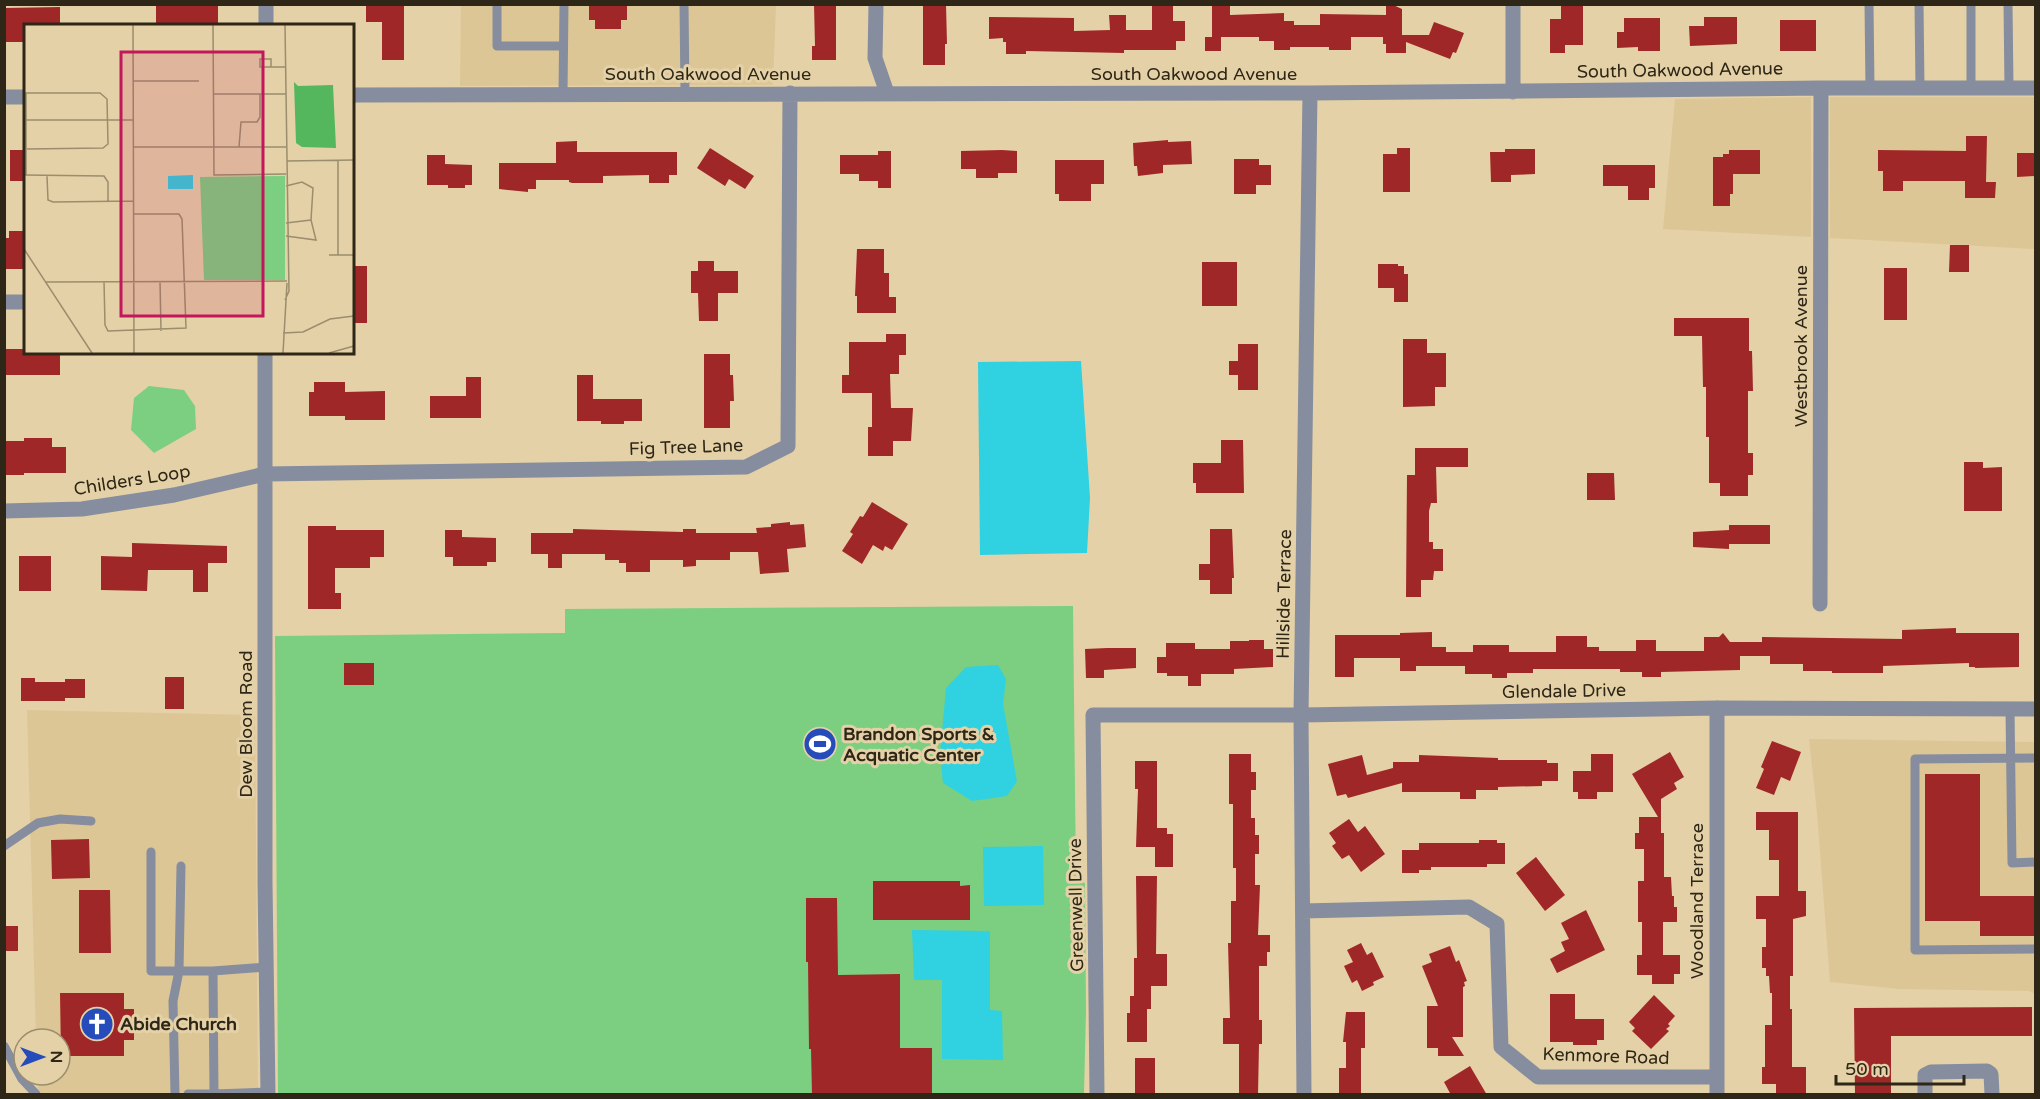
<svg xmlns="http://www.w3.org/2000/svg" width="2040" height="1099" font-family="'Varela Round',sans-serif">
<rect width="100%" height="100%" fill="#e4d1a7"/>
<path fill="#ddc695" d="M461 5H776L773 85 460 86Z
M1811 97V237L1663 229 1675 99Z
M1830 97H2035V249L1830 238Z
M27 710 255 715 258 1094H38L37 1075H60V1039H36Z
M1809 739 2035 742V994L2029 991 1899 989 1830 982 1817 813Z"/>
<path fill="#7ccf81" d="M149 386 184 390 195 406 196 429 154 453 131 430 134 398Z
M1073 606 1076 881 1085 883 1086 1011 1084 1094H278L275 636 565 633V609Z"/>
<path fill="#30d1e1" d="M1081 361 1090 498 1087 553 980 555 978 362Z
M998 665 1006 679 1003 704 1017 781 1007 796 972 801 943 783 940 754 946 688 966 667Z
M1043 846 1044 905 984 906 983 847Z
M912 930 990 931V1010L1002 1011 1003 1060 942 1059V980H914Z"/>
<path fill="#a02728" d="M164 4 218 6V26H156V6H164Z
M366 4H404V60H382V22H366Z
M589 4H627V20H621V29H595V20H589Z
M814 4H836V60H812V46H815Z
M923 4H946L947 44H945V65H923Z
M1152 4H1173V21H1185V41H1176V50H1124V53L1026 51V54H1006V42H1003V38L989 39V17L1074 18V31L1110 30 1109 15H1126V30H1152Z
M1212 4H1230V15L1284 13V21H1294V25H1320V14L1386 15V4H1391L1402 9V35H1429L1434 22 1464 33 1456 53 1453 52 1450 59 1406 42V53H1386V44H1383V37H1351V50H1329V47H1290V50H1274V41H1259V37H1221V51H1205V37H1212Z
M1561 4H1583V45H1565V53H1550V19H1561Z
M60 7V26H26V42H4V8Z
M1704 17H1737V44L1690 46 1689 26H1704Z
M1624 18H1660V51H1638V47L1617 48V32H1624Z
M1780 20H1816V51H1780Z
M1966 136H1987L1986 182H1996L1995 198H1965V181H1903V191H1883V171H1878V150L1966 151Z
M1168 140V142L1191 141 1192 164 1163 165V173L1138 176 1137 166H1134L1133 143Z
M577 141V152H677V175H669V183H649V175L603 176V183H572L569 182V180H536V189H528V192L499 189V163H556V142Z
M710 148 754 176 745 189 729 179 725 186 697 168Z
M1397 148H1410V192H1383V154H1397Z
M1505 149H1535V174L1511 175V182H1491L1490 152H1505Z
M10 150H26V181H10Z
M1002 150 1017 151V173H998V178H976V169H961V151Z
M1729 150H1760V174H1733V194H1730V206H1713V157H1723V154H1729Z
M878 151H891V188H878V181H859V174H840V155H878Z
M2017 153H2036V176L2017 177Z
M427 155H445V164L472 165V185H465V188H448V185H427Z
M1234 159H1259V165H1271V185H1256V194H1234Z
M1055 160H1104V184H1091V201H1059V194H1055Z
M1603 165H1655V188H1649V200H1628V186H1603Z
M9 231H26V269H5V238H9Z
M1950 245H1969V272H1949Z
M857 249H884V273H889V297H896V313H857V296H855Z
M698 261H714V271H738V293H718V321H699L698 293H691V271H698Z
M1202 262H1237V306H1202Z
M1378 264H1398V266H1404V274H1408V302H1394V288H1378Z
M352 266H367V323H352Z
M1884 268H1907V320H1884Z
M1674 318H1749V351H1752L1753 391H1748V453H1753V475H1748V496H1720V483H1709V437H1706V387H1703L1702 336H1674Z
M886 334H906V355H899V374H890L891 408H913L911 441H893V456H868V427H872V393H842V375H849V342H886Z
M1403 339H1427V353H1446V387H1435V406L1403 407Z
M1238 344H1258V390H1238V375H1229V361H1238Z
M4 349H26V352H60V375H4Z
M704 354H730V375H733L734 401H730V428H704Z
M577 375H593V399H642V421H624V424H601V421H577Z
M466 377H481V418H430V396H466Z
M314 382H345V392L385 391V420H345V416H309V392H314Z
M24 438H52V447H66V473H24V475H4V441H24Z
M1221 440H1243L1244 493H1196V483H1193V463H1221Z
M1415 448H1468V467H1436L1437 503H1431L1429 511V542H1433V549H1443V571H1434L1433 580H1421V597H1406L1407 475H1415Z
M1964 462H1983V468L2002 467V511H1964Z
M1587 473H1614L1615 500H1587Z
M872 502 908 524 892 550 885 546 883 551 873 545 862 564 842 551 853 534 850 532 860 516 863 517Z
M790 522V525L804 524 806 547 787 549 789 572 760 574 758 552H730V560H696V566L683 567V560H650V572H626V563H619V560H605V554H562V568H548V554H531V533H573V529L683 532V529H696V533H757L756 528 771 527V524Z
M1729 525H1770V544H1729V549L1693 547V532L1729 530Z
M308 526H336V530H384V557H370V568H335V593H341V609H308Z
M1210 529H1232L1234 578H1232V594H1210V580H1199V564H1210Z
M445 530H462V537L496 538V562H487V566H453V557H445Z
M132 543 227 546V563H208V592H193V570H148L147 591 101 590V556L132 557Z
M19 556H51V591H19Z
M1956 628V633H2019V667L1975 668V667H1969V663L1883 666V673H1832V671H1803V664H1770V656H1740V670L1661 672V677H1642V672H1620V669H1533V673H1507V678H1492V674H1465V666H1416V671H1400V658H1354V677H1335V635H1400V633L1432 632V647H1446V652H1473V645H1509V652H1556V636H1587V647H1599V651H1636V640H1656V651H1704V637H1719L1723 633 1730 642H1762V637L1902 639V630Z
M1249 640H1264V649H1273V667L1234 669V674H1201V686H1188V676H1167V673H1157V657H1166V643H1195V649H1230V641H1249Z
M1107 648H1136V668L1104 670V678H1086L1085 649Z
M344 663H374V685H344Z
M165 677H184V709H165Z
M21 678H35V682H65V679H85V698H65V701H21Z
M1772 741 1801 752 1790 781 1781 777 1774 795 1756 788 1764 769 1761 767Z
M1670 752 1684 777 1674 783 1677 789 1661 799V833H1664V877H1671L1672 896H1674V907H1677V922H1663V955H1680V974H1674V984H1652V975H1637V955H1642V922H1638V881H1644V849H1635V833H1639V817H1658L1632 774Z
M1229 754H1251V772H1256V790H1251V818H1255V835H1259V854H1255V885H1260L1258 935H1270V952H1267V966H1259V1020H1262V1044H1259L1258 1095H1239V1044H1223V1018H1230L1228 943H1231V901H1236V868H1233V804H1229Z
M1591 754H1613V792H1597V799H1578V792H1573V771H1591Z
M1362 755 1367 775 1393 768V762H1419V755L1498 758V760H1547V763H1558V781H1542V786L1498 787V790H1476V799H1460V792H1402V783L1348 798 1346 794 1337 796 1328 764Z
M1135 761H1157V828H1167V834H1173V867H1155V847H1136L1138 789H1135Z
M1925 774H1980V896H2036V936H1980V921H1925Z
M1756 812H1798V891H1806V916L1793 919V976H1790V1009H1792V1067H1806V1095H1776V1084H1762V1067H1765V1025H1772V993H1770L1769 976H1766V968H1762V947H1766V919H1756V896H1779V860H1769V830H1756Z
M1349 819 1358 832 1365 826 1385 854 1361 872 1349 855 1342 859 1332 846 1336 843 1329 833Z
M89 839 90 878 52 879 51 840Z
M1479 840H1497V843H1505V864H1487V867H1431V870H1419V873H1402V850H1419V843H1479Z
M1536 857 1565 895 1545 911 1516 873Z
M1136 876H1157L1156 954H1167V986H1151V1009H1147V1042H1127V1013H1130V996H1134V958H1137Z
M873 881H960V886L970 885V920H873Z
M79 890H110L111 953H79Z
M806 898H837L838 975 900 974V1048H932V1095H812L811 1049H809L808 962H806Z
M1586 910 1605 950 1557 973 1550 959 1565 951 1561 942 1569 939 1561 923Z
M4 926H18V951H4Z
M1361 943 1367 955 1372 952 1384 977 1373 982 1374 985 1362 991 1357 980 1352 983 1344 966 1353 962 1347 950Z
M1450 946 1456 962 1459 960 1467 981 1464 982 1465 986 1463 987V1037H1452L1464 1056H1438V1048H1427V1006H1438L1422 966 1432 962 1429 954Z
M60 993H124V1009H134V1040H124V1056H61Z
M1550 994H1575V1019H1604V1040H1597V1045H1573V1042H1550Z
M1654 995 1675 1016 1668 1024 1670 1026 1666 1029 1669 1031 1651 1049 1632 1031 1635 1028 1629 1022Z
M2032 1007V1036H1891V1094H1855L1854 1008Z
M1346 1012H1365V1048H1361V1095H1339V1068H1346V1042H1343Z
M1135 1058H1155V1095H1135Z
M1470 1066 1487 1095H1451L1444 1082Z"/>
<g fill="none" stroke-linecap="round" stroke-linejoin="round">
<path stroke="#868d9e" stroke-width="9" d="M497 4V46H563
M684 4 685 94
M1869 4 1870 88
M1919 4 1920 88
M1971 4V88
M2008 4 2009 88
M563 94 564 4
M2010 709 2012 863 2036 862
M2036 758 1915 759V950L2036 949
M4 846 38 823 60 819 91 821
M151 852V971H179L181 866
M266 967 213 971 214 1094 268 1092
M4 1046 22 1079 36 1094
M175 1094 173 1001 179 971H213
M188 1094H214"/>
<path stroke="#868d9e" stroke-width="15" d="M266 4V26
M876 4 875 58 887 93
M1513 4V92
M352 95 1310 93 1821 88H2036
M4 97H26
M4 302H26
M265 352V883L268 1094
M4 511 82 509 174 495 265 474 746 467 788 446 790 93
M1820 604 1821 88
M1717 708V1094
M1303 911 1469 907 1497 924 1501 1047 1538 1077H1717
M1097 1094 1093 715H1301L1717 708 2036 709
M1304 1094 1301 715 1310 93
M1925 1094V1075L1931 1072 1987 1071 1991 1074 1992 1094"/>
</g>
<defs>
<symbol id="stadium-disc" viewBox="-11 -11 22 22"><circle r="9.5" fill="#264cbb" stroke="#e4d1a7"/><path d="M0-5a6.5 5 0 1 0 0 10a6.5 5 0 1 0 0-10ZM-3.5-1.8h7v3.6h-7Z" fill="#fff"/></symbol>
<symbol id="church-disc" viewBox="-11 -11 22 22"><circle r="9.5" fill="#264cbb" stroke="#e4d1a7"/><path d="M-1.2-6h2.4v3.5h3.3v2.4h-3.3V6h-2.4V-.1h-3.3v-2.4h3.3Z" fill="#fff"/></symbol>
</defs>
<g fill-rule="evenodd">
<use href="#stadium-disc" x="801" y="725" width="38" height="38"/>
<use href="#church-disc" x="78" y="1005" width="38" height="38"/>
</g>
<g text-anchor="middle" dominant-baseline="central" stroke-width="6" stroke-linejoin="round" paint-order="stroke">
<g font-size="18" fill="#2e2616" stroke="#e4d1a7">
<text transform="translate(1680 70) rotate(-1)">South Oakwood Avenue</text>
<text x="708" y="74">South Oakwood Avenue</text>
<text x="1194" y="74">South Oakwood Avenue</text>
<text transform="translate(1801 346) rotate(-90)">Westbrook Avenue</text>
<text transform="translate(686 447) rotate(-2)">Fig Tree Lane</text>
<text transform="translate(132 480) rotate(-9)">Childers Loop</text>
<text transform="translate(1284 594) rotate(-89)">Hillside Terrace</text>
<text transform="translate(1564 691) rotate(-1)">Glendale Drive</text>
<text transform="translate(246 724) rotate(-90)">Dew Bloom Road</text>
<text transform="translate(1697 901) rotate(-90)">Woodland Terrace</text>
<text transform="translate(1076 905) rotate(-91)">Greenwell Drive</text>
<text transform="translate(1606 1056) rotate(2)">Kenmore Road</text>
</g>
<g font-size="18" font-weight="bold" fill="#2e2616" stroke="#e4d1a7" text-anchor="start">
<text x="843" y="734">Brandon Sports &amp;<tspan x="843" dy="21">Acquatic Center</tspan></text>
<text x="120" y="1024">Abide Church</text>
</g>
</g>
<g transform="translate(24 24)">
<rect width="330" height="330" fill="#e4d1a7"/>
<path d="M261 152V256H180L176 153Z" fill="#7ccf81"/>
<path d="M270 58 274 62 309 61 312 124 278 123 272 119Z" fill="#54b75d"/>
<path d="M169 151V165H144V152Z" fill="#30d1e1"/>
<path fill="none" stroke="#9b8d6d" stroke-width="1.5" d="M109 1 110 329M189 1 190 151 262 150M247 43V35H236V43H261M109 57H175M0 69H76L83 75 84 120 79 124 3 125M2 69V151M189 70H262M2 96H109M110 123H262M215 123 217 98H233L236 93V70M263 137 330 136M314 137V231M0 151 80 152 84 158V178M23 152 24 176 29 178 110 177M262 162 278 158 289 164 287 196 292 216 262 212M262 199 287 196M0 225 68 329M305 231H330M80 257 81 301 84 307 162 304 158 195 155 190H110M136 257 137 307M22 258 263 257M261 276 265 267 261 1M259 309 279 308 306 295 330 292M259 329 263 259M305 329 330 322"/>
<path fill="#c2185b" fill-opacity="0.15" stroke="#c2185b" stroke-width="3" d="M97 28H239V292H97Z"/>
<rect width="330" height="330" fill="none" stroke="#2e2616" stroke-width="3"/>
</g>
<rect width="2040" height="1099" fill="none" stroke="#2e2616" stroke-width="12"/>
<g transform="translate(42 1057) rotate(90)"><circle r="28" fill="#e4d1a7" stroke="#9b8d6d" stroke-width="1.5"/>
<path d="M0-4.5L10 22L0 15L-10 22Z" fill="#264cbb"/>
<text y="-9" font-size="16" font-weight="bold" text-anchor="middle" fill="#2e2616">N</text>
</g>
<path d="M1836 1075v9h128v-9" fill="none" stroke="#2e2616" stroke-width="3"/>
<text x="1845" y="1075" font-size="18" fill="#2e2616" stroke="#e4d1a7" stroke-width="4.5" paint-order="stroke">50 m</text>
</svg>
